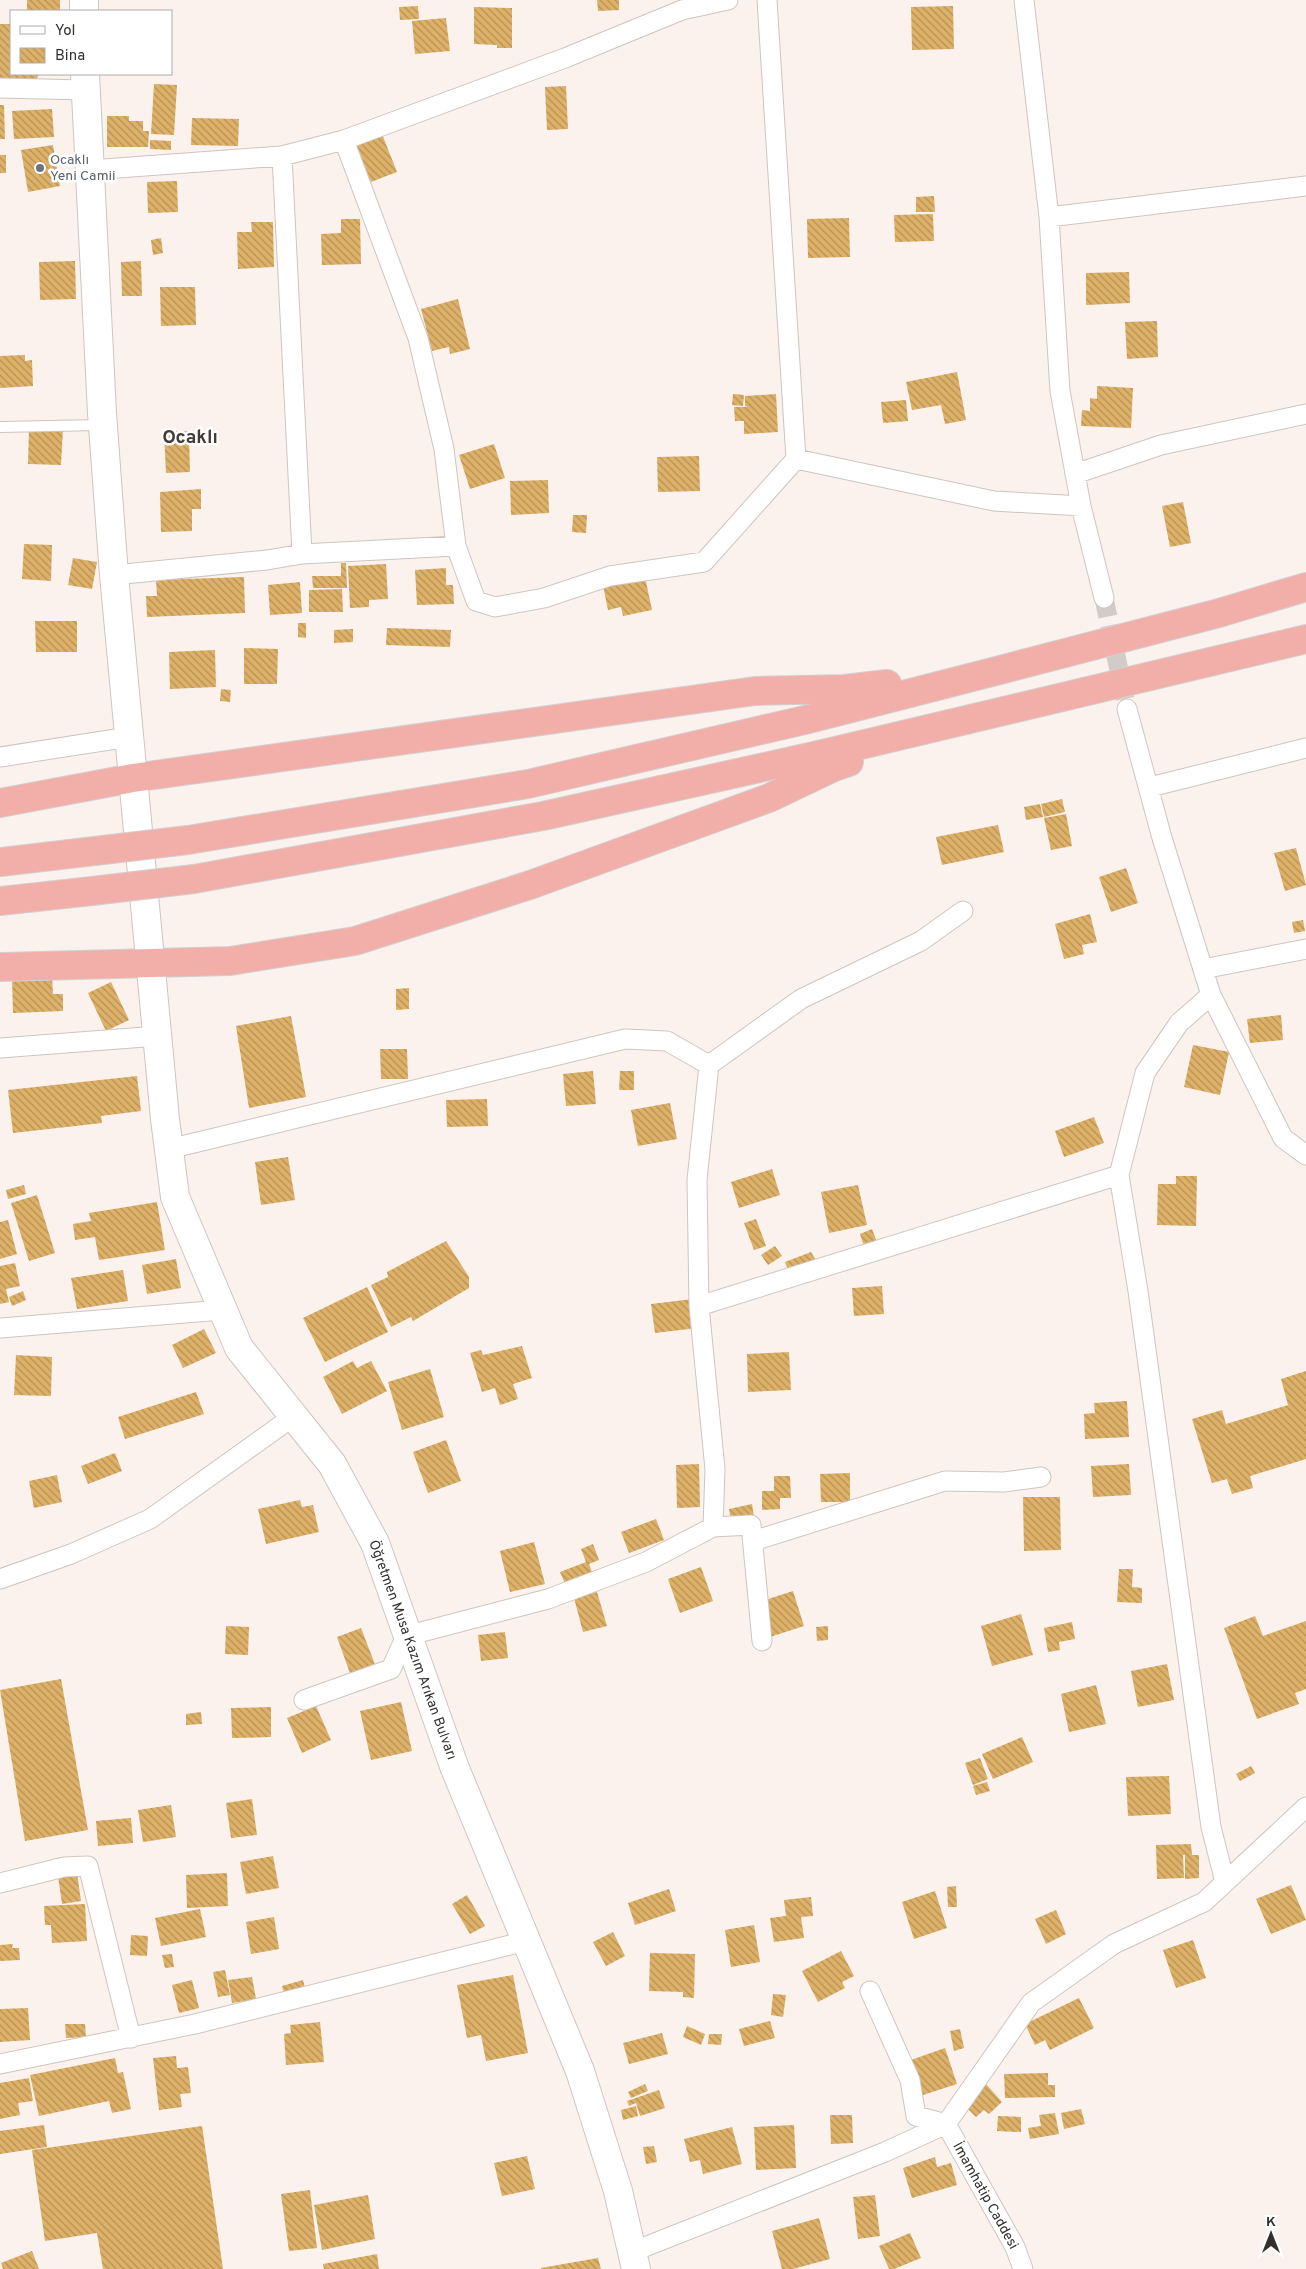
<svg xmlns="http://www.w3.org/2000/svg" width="1306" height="2269" font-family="Overpass,sans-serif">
<defs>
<pattern id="building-back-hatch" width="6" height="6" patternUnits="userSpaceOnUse" patternTransform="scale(1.25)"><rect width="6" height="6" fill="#deb168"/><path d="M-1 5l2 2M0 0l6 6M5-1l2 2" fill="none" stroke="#b59056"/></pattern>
</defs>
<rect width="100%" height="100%" fill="#fbf2ed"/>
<path fill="url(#building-back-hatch)" d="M27 0H60V11H27Z
M597 0H619V10L598 11Z
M418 6 419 19 400 20 399 7Z
M953 6 954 49 912 50 911 7Z
M474 7 512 8V48H497V45L474 44Z
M446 18 450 51 415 54 412 21Z
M0 24H11V74H38L37 81 0 80Z
M154 84 177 85 174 135 151 134Z
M566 86 568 129 547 130 545 87Z
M0 105H4L5 139H0Z
M52 109 54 137 14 139 12 111Z
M107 116H129V121H143V131H149L148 147H107Z
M192 118 239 119 238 146 191 145Z
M382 134 397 172 371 182 356 144Z
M150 140 171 141V150L150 149Z
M53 145 60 186 28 192 21 150Z
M0 155H6V173H0Z
M177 181 178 212 148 213 147 182Z
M934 196 935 212H916V197Z
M933 214 934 241 895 242 894 215Z
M849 218 850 257 808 258 807 219Z
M341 219H360L361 264 322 265 321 234 341 233Z
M251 222H273L274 267 238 269 237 232H252Z
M161 238 163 253 153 255 151 240Z
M75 261 76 299 40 300 39 262Z
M141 261 142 296H122L121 262Z
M1129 272 1130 303 1086 305V273Z
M160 287H195L196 325 161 326Z
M458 299 470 349 450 354 449 347 432 351 421 309Z
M1157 321 1158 357 1127 359 1125 322Z
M25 355V361L32 360 33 386 0 388V356Z
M957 372 966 420 945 424 941 405 912 410 906 382Z
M1097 386 1133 388 1131 428 1081 426 1082 410 1090 411V398L1097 399Z
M733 394 744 395 743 406 732 405Z
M776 394 778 432 744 434V421H735L734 407H748L745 406V396Z
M906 400 908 421 883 423 881 402Z
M29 428 63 429 61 465 28 464Z
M189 431 190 472 166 473 164 432Z
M494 444 505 478 470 489 459 455Z
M699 456 700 491 658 492 657 457Z
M548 480 549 513 511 515 510 481Z
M201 489V509H192V531L161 532 160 492Z
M1183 502 1191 543 1170 547 1162 506Z
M573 515H587L586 533 572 532Z
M24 544 52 545 51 581 22 579Z
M73 558 97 562 92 589 68 585Z
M341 563H346L347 588H313L312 576H341Z
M386 564 388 599 369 600V607L350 608 348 566Z
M446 568V585H453L454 604 417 605 415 570Z
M244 577 245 613 147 617 146 596H157L156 580Z
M645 577 652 610 623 616 621 607 608 610 603 585Z
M300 582 302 613 270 615 268 585Z
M342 589 343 612H309V590Z
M35 621H77V652H36Z
M298 623H306V638L298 637Z
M387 628 451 630 450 647 386 645Z
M353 629V642L334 643V630Z
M244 648 278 649 277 684H244Z
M215 650 216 687 170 689 169 652Z
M221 689 231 690 230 702 220 701Z
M1062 799 1065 812 1044 817 1041 804Z
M1040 804 1043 817 1026 820 1024 807Z
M1066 814 1072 846 1051 850 1044 818Z
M998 825 1004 852 942 865 936 837Z
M1296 848 1306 885 1285 891 1274 853Z
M1126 868 1138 903 1111 912 1099 877Z
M1090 914 1097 942 1082 945 1084 954 1064 959 1055 924Z
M1303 920 1305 931 1294 933 1292 922Z
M52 977 53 994H63V1011L13 1013 12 978Z
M111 982 129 1020 106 1031 88 993Z
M409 988V1009L396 1010V989Z
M1281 1015 1283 1040 1250 1043 1247 1019Z
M291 1016 306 1097 249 1108 236 1026Z
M1193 1045 1229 1052 1220 1095 1184 1087Z
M380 1049H407L408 1079H381Z
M593 1071 596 1104 566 1106 563 1074Z
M620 1071H634V1090H619Z
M137 1076 141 1111 101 1116 102 1123 13 1133 8 1090Z
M487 1099 488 1126 447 1127 446 1100Z
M670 1103 677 1139 638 1146 631 1110Z
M1094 1117 1104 1143 1064 1157 1055 1131Z
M288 1157 295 1200 261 1205 255 1162Z
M772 1169 780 1195 739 1208 731 1182Z
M1176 1176H1197L1196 1226 1157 1225 1158 1184H1176Z
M24 1185 26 1194 8 1199 6 1190Z
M858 1185 867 1225 829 1233 821 1192Z
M37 1195 55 1253 29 1261 11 1203Z
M157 1202 165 1250 99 1260 95 1237 75 1240 73 1224 91 1221 89 1213Z
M756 1219 766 1246 754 1250 744 1223Z
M8 1220 17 1254 0 1259V1222Z
M872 1229 877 1242 864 1246 860 1234Z
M446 1241 469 1277V1288L413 1321 411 1317 391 1327 371 1285 388 1277 387 1272Z
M775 1246 782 1256 768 1265 761 1255Z
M811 1252 817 1262 789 1272 785 1262Z
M176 1259 181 1288 147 1294 142 1265Z
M15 1263 20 1286 6 1289 9 1302 0 1304V1266Z
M123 1270 128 1301 77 1309 71 1278Z
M882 1286 884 1314 854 1316 852 1288Z
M367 1287 388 1332 325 1362 303 1318Z
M23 1291 26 1300 12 1306 9 1297Z
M693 1299 697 1328 655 1333 651 1304Z
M204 1329 216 1353 183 1368 172 1345Z
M522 1346 532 1378 513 1384 518 1399 500 1405 495 1388 482 1392 470 1353 481 1350 483 1355Z
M789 1352 791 1390 748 1392 747 1354Z
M16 1355 52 1357 51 1396 14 1395Z
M353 1361 357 1368 371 1361 387 1391 342 1414 323 1377Z
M430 1369 444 1417 402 1430 388 1382Z
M1306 1371V1459L1250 1476 1253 1488 1232 1494 1227 1479 1212 1483 1192 1419 1222 1410 1226 1424 1288 1405 1281 1379Z
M196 1392 204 1414 125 1439 118 1417Z
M1127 1401 1129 1437 1085 1439 1084 1414 1095 1413 1094 1403Z
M446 1440 461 1481 428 1493 413 1452Z
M115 1453 122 1471 88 1484 81 1466Z
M699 1464 700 1507 677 1508 676 1465Z
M1129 1464 1131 1495 1093 1497 1091 1466Z
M850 1473V1502H821L820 1474Z
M57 1475 62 1502 34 1508 29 1481Z
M774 1476H790L791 1498H780V1509L762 1510V1491H774Z
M1023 1497H1060L1061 1550 1024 1551Z
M300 1500 302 1507 313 1505 319 1532 266 1544 258 1509Z
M752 1504 754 1517 731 1521 729 1509Z
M656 1519 664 1540 629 1553 621 1532Z
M534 1542 545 1584 510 1592 500 1551Z
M593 1544 599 1560 589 1564 593 1575 566 1586 560 1572 586 1562 581 1549Z
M701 1567 713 1601 680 1613 668 1579Z
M1119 1569H1133L1132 1587 1142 1588V1603L1117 1602Z
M793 1591 804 1626 770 1637 759 1602Z
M597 1592 607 1626 583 1632 574 1598Z
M1021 1614 1033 1655 992 1666 981 1626Z
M1255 1616 1263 1636 1306 1621V1689L1295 1693 1299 1704 1257 1719 1224 1628Z
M1072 1622 1075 1639 1059 1642 1060 1650 1048 1652 1044 1628Z
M226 1626 249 1627 248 1655 225 1654Z
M828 1626V1640L817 1641 816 1627Z
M361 1628 376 1667 351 1676 337 1637Z
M505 1632 508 1658 481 1661 478 1635Z
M1167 1664 1174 1700 1138 1707 1131 1671Z
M61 1679 88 1830 25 1841 0 1690Z
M1096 1685 1106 1724 1069 1732 1061 1694Z
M401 1702 412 1751 371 1760 360 1711Z
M316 1706 331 1740 302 1753 287 1718Z
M271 1707V1737L232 1738 231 1708Z
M201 1712 202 1724 186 1725V1714Z
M1022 1737 1033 1762 993 1779 982 1754Z
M980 1758 988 1779 973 1785 965 1763Z
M1251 1766 1255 1773 1240 1781 1236 1774Z
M1169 1776 1171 1814 1128 1816 1126 1777Z
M987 1782 990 1791 976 1795 973 1786Z
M252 1799 257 1835 231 1838 226 1803Z
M171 1805 176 1837 143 1842 138 1810Z
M131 1818 133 1843 98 1846 96 1821Z
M1191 1844 1192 1855H1199V1878L1185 1879V1855H1183L1184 1878 1157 1879 1156 1845Z
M273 1856 279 1888 246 1894 240 1862Z
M77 1873 81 1901 62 1904 58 1876Z
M227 1873 228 1906 187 1908 186 1875Z
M1291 1885 1306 1920 1271 1934 1256 1899Z
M956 1886 957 1907H948L947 1887Z
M669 1889 676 1911 635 1925 628 1903Z
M935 1891 947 1928 914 1939 902 1902Z
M467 1895 485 1926 470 1934 452 1904Z
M811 1897 813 1916 801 1917 804 1938 774 1942 770 1918 786 1916 784 1900Z
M85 1904 87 1941 52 1943 51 1925H45L44 1906Z
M200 1909 206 1937 161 1946 155 1918Z
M1056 1910 1066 1934 1046 1944 1035 1919Z
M274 1917 279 1949 251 1954 246 1922Z
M754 1925 760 1962 731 1967 725 1930Z
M613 1932 625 1956 606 1966 593 1942Z
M131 1935 148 1936 147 1956 130 1955Z
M1193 1940 1206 1978 1176 1988 1163 1950Z
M13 1944 12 1948H19L20 1960 0 1961V1945Z
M841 1951 854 1976 842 1982 845 1988 818 2002 802 1971Z
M650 1953 695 1954 694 1998 683 1997V1992L649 1991Z
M172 1954 174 1967 165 1968 162 1955Z
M225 1970 230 1995 218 1997 213 1972Z
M513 1975 528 2053 486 2061 481 2035 467 2038 457 1985Z
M252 1977 256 1999 232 2003 228 1980Z
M192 1980 199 2008 179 2013 172 1985Z
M303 1980 305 1988 284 1993 282 1986Z
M773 1994 786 1995 783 2017 771 2015Z
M1079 1998 1094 2028 1050 2050 1045 2040 1035 2045 1025 2024Z
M28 2008 30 2040 0 2042V2009Z
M770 2021 775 2038 744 2046 739 2029Z
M320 2022 324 2062 286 2065 284 2034 291 2033 290 2025Z
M65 2024H85L86 2037 66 2038Z
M687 2026 705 2034 701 2045 683 2037Z
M960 2029 964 2048 954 2051 950 2031Z
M662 2033 668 2054 629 2064 623 2043Z
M709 2034H722L721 2045 708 2044Z
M945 2048 957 2084 920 2096 908 2061Z
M176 2056 177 2068 188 2067 191 2093 180 2094 182 2107 159 2110 153 2058Z
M115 2058 118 2073 123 2072 131 2109 112 2113 109 2101 39 2116 30 2075Z
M1048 2073V2085H1055V2097L1005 2098 1004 2074Z
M29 2078 33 2101 18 2103 20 2115 0 2119V2083Z
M645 2084 648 2091 631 2098 628 2092Z
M986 2084 1002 2102 989 2114 984 2110 976 2117 964 2105Z
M659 2090 665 2108 640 2116 636 2103 629 2106 627 2101Z
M636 2106 638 2116 623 2120 621 2110Z
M1081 2109 1085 2124 1064 2129 1061 2113Z
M1055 2113 1059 2134 1030 2139 1028 2128 1041 2126 1039 2115Z
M830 2115H852L853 2143 831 2144Z
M998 2116 1021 2117V2132L997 2131Z
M44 2125 47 2147 0 2154V2131Z
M794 2125 796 2168 756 2170 754 2127Z
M202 2126 223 2269H103L97 2233 45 2241 32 2150Z
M732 2127 742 2164 703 2174 700 2160 690 2162 684 2139Z
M654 2146 657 2162 646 2164 643 2147Z
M527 2156 535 2189 502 2196 494 2163Z
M935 2157 937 2167 951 2163 957 2185 912 2198 903 2168Z
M310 2190 317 2248 289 2251 281 2194Z
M368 2195 375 2239 322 2250 314 2205Z
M875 2195 880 2236 858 2239 853 2197Z
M819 2218 830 2259 793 2269H782L772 2231Z
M910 2233 921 2258 894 2269H889L879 2246Z
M32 2251 39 2269H3L1 2263Z
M377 2254 379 2269H324L323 2264Z
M598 2258 601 2269H541V2268Z"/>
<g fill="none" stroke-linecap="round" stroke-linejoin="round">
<path stroke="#d3cbc7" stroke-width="19" stroke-dasharray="19 9" stroke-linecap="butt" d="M1104 598 1127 709"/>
<defs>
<path id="lane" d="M0 427 101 425"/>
<path id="street" d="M1024 0 1049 217 1060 391 1081 506 1104 598
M0 88 85 90
M344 140 418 338 444 449 456 546 476 601 495 607 544 598 610 576 704 562 796 459 767 0
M282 156 302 554
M90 170 282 156 344 140 565 58 682 10 728 0
M1049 217 1306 186
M796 459 994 501 1081 506
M1075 474 1161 445 1306 414
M114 575 267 560 302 554 456 546
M1127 709 1162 838 1211 995 1283 1138 1306 1155
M0 757 129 737
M1150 787 1306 748
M1203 969 1306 949
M1211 995 1179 1023 1145 1073 1119 1175 1138 1291 1211 1827 1225 1882
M0 1048 158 1036
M169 1149 625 1039 667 1041 709 1065
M699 1306 1119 1175
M0 1328 222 1310
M713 1527 751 1525 762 1641
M753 1541 945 1481 1004 1482 1041 1477
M0 1579 71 1554 150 1519 294 1416
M304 1700 391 1669 406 1636 548 1599 646 1562 713 1527 715 1469 699 1306 697 1180 709 1065 801 999 921 941 963 911
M0 1883 64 1867 88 1866 131 2038
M870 1991 910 2080 916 2116 946 2124 1015 2247 1023 2269
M0 2064 195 2024 526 1941
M632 2252 885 2152 946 2124 1031 2003 1114 1944 1204 1902 1306 1807"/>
<path id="secondary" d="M84 0V11
M85 74 102 413 114 575 165 1119 175 1197 239 1348 332 1464 375 1543 454 1766 580 2071 618 2191 636 2269"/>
<path id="highway" d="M0 803 133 778 755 691 844 689 887 684
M188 840 528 784 809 719 1000 670 1219 613 1306 587
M0 862 86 852
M194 879 543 816 823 754 1306 639
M0 901 92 891
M0 967 230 961 355 941 530 885 769 798 834 767 849 762"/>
</defs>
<use href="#lane" stroke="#cec5c0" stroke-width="12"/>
<use href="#street" stroke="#cec5c0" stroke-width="21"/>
<use href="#secondary" stroke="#cec5c0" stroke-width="30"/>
<use href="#highway" stroke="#d2d1d1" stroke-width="30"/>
<use href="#lane" stroke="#fff" stroke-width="10"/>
<use href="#street" stroke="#fff" stroke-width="19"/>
<use href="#secondary" stroke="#fff" stroke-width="28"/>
<use href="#highway" stroke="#f2afa9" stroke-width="28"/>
<defs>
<path id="highway-bridge" d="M86 852 188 840
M92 891 194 879"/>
</defs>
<use href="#highway-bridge" stroke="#d2d1d1" stroke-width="30" stroke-linecap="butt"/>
<use href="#highway-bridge" stroke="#f2afa9" stroke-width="28"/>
</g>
<circle fill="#6b7280" stroke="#fff" stroke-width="2" cx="40" cy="168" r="5"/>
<g text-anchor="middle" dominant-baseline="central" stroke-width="5" stroke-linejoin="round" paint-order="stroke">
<g font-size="14" fill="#5b616d" stroke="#fff" text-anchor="start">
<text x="50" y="160">Ocaklı<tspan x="50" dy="16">Yeni Camii</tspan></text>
</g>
<g font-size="14" fill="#322f2d" stroke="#fff">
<text transform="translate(412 1650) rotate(70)">Öğretmen Musa Kazım Arıkan Bulvarı</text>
<text transform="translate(985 2196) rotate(61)">İmamhatip Caddesi</text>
</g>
<g font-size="19" font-weight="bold" fill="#433c38" stroke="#fff">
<text x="190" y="438">Ocaklı</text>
</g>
</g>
<rect x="10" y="10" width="162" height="65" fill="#ffffff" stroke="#adacab"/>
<rect x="20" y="26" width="25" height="8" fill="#ffffff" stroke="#adacab"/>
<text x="55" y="35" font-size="15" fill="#322f2d">Yol</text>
<rect x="20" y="48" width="25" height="15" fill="url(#building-back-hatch)" stroke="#adacab"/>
<text x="55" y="60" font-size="15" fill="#322f2d">Bina</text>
<g transform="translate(1271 2234)" stroke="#ffffff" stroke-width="4" paint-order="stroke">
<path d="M0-4L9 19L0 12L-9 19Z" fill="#322f2d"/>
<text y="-8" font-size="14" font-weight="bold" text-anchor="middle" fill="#322f2d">K</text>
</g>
</svg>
